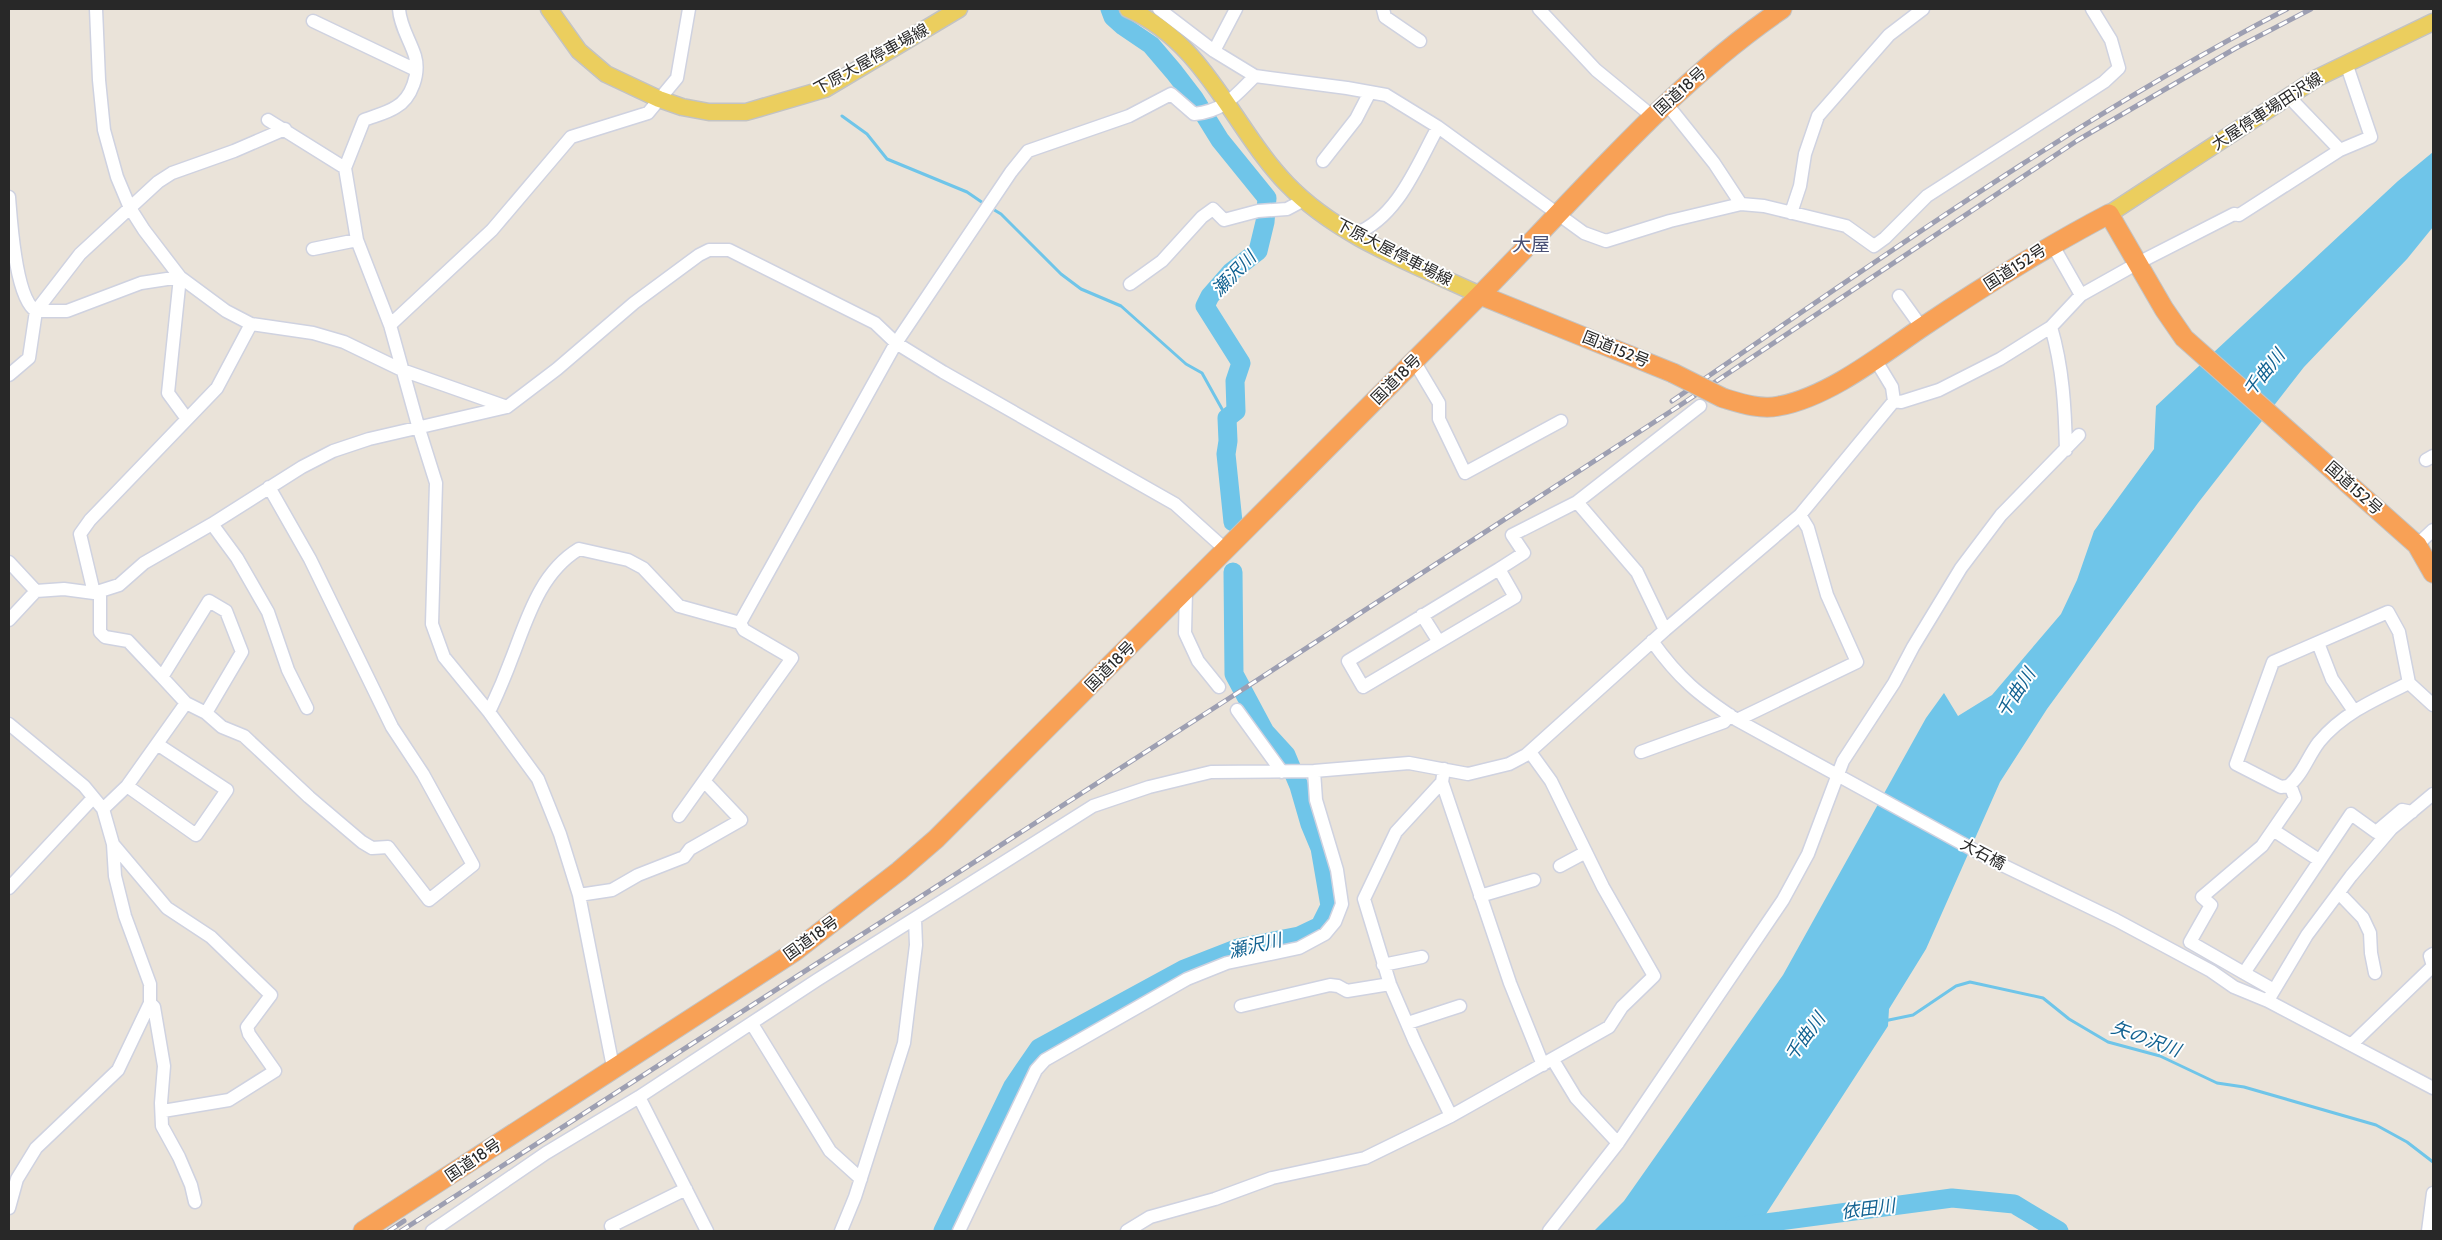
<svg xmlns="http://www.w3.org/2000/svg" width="2442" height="1240" font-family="Cabin,'Noto Sans JP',sans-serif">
<rect width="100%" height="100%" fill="#eae3d9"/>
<path fill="#6fc5e9" d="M2433 152V227L2407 259 2304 367 2198 503 2047 709 2000 782 1926 949 1889 1009 1888 1026 1755 1231H1594L1624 1201 1783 975 1926 718 1944 693 1958 716 1992 695 2061 614 2077 580 2094 531 2154 449 2156 406 2398 181Z"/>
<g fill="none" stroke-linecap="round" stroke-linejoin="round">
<path stroke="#6fc5e9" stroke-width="3" d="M842 116 867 134 887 159 967 192 986 205
M991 208 1001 214 1061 274 1081 289 1121 306 1186 364 1202 373 1227 418
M1884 1021 1913 1015 1956 986 1970 982 2043 998 2069 1019 2108 1042 2160 1056 2217 1083 2244 1087 2376 1125 2407 1142 2433 1162"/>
<path stroke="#6fc5e9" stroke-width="19" d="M1110 9 1113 17 1123 26 1151 45 1174 72 1194 98 1220 140 1267 198 1265 222 1258 251 1231 272 1210 296 1205 306 1241 363 1235 381 1236 411 1227 418 1228 441 1226 454 1233 522
M1735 1227 1952 1198 2014 1204 2059 1231
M943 1231 1013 1086 1039 1048 1184 969 1238 948 1299 936 1320 926 1330 906 1320 848 1310 824 1299 786 1286 755 1265 732 1234 674 1233 572"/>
<defs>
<path id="minor" d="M96 9 99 80 104 130 117 177 130 208 144 230 180 277 226 311 251 324 313 333 344 342 402 370 507 407
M399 9C400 26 410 40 415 56 420 73 412 98 396 107 387 113 374 116 364 120L345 168 357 240 390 325 419 429 436 483 432 624 444 657 489 712 538 779 560 834 579 895 613 1067
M1159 9 1214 51 1255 76
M1383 9 1385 17 1420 41
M1539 9 1596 70 1652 116
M313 21 416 70
M1214 51 1236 9
M2288 96 2340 150
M1666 103 1714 163 1741 204 1764 206 1846 226 1874 246 1885 238 1927 196 2104 82 2119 68 2111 40 2092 9
M268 120 345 168
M1323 161 1356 119 1370 92
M9 197C11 221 15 298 36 311H67L141 283 180 277
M1791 213 1800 186 1805 154 1818 116 1889 35 1923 9
M1355 234C1398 217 1417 165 1438 127
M2052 244 2081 295
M313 249 357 240
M180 277 168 393 187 419
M1130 284 1162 261 1202 217 1213 209 1224 220 1258 211 1287 209 1304 200
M1899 296 1922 328
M390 325 492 230 571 137 648 113 677 78 689 9
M2051 327C2063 368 2065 408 2066 450
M1414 361 1439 403V419L1465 473 1561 421
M9 375 29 358 36 311 80 254 158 182 172 173 234 151 285 129
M1894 401 1901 402 1939 390 2000 359 2051 327 2081 295 2138 263 2234 214 2239 215 2340 150 2371 137 2346 63
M2426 460 2433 456
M1577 502 1637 572 1665 630
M212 524 237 558 268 612 288 670 307 708
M2417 545 2433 530
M9 562 36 591 64 589 94 593 119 585 144 563 212 524 302 467 333 451 369 439 507 407 557 369 634 303 699 255 709 250H729L875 323 896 343 943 372 1175 504 1226 550
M1499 569 1515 597 1363 687 1348 661Z
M1499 569 1524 553 1512 535 1577 502 1700 406
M1186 590 1185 633 1198 661 1219 687
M100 591V632L105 637 128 641 162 677
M94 593 80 534 90 520 217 388 251 324
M1422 615 1439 642
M9 620 36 591
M1652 641C1679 679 1699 695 1737 720L1994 861 2116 920 2211 971 2234 987 2268 1001 2433 1088
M2318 643 2332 679 2354 711
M2409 683C2376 699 2343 713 2319 742 2308 756 2302 776 2288 786L2281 787 2236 764 2273 662 2388 612 2399 632 2409 683 2433 705
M1237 710 1282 772
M489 712C498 693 506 674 513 655 528 616 541 572 579 549L628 560 643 568 679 606 740 623 896 343 1011 172 1028 151 1129 116 1171 94 1194 114C1224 111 1235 96 1255 76L1347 88 1386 95 1438 127 1584 233 1606 241 1670 221 1741 204
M206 713 242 652 226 611 209 601 162 677 186 703 206 713 222 727 244 736 309 797 362 842 372 848 388 847 429 900 473 865 423 774 392 727 310 559 269 487
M1737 720 1857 662 1827 595 1808 528 1800 515
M9 724 84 786 103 809 113 844 115 876 125 916 150 984V1003L118 1070 36 1148 17 1179 9 1208
M1641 752 1724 722 1730 715
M1444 769 1442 782 1396 832 1364 899 1390 984 1415 1042 1451 1116
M1442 782 1510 983 1543 1065
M127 786 196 835 227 790 157 744
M103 809 127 786 186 703
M679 816 792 658 744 630 740 623
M2273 830 2319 860
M113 844 167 908 211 937 271 995 247 1027 249 1034 275 1071 229 1100 163 1111
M1560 866 1586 852
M9 888 93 798
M2339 893 2363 918 2370 933 2371 953 2375 973
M579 895 612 890 638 875 684 857 690 849 741 820 704 781
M1480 896 1534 880
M2433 954 2430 956 2433 966
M1383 965 1422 957
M2244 973 2190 942 2211 905 2202 897 2262 846 2295 798 2290 785
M2274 990 2244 973 2351 814 2376 832 2402 810 2412 812
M2270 997 2307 935 2351 876 2391 829 2433 794
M150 1003 154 1007 164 1066 161 1103 162 1126 179 1157 191 1185 195 1202
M1241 1006 1330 985 1338 986 1347 991 1390 984
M1408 1023 1460 1006
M752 1024 830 1151 861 1179
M2352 1044 2433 966
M1553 1060 1576 1098 1618 1143
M639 1097 707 1231
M432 1231 546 1153 639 1097 817 980 1093 806 1149 787 1211 772 1314 771 1409 763 1468 774 1509 764 1526 755 1665 630 1800 515 1894 401 1892 387 1875 359
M614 1231 611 1226 686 1189
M841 1231 855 1197 904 1043 916 945 915 919
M959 1231 1036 1070 1045 1060 1187 979 1227 963 1299 948 1325 934 1335 922 1342 904 1337 870 1316 800 1314 771
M1127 1231 1150 1217 1215 1199 1272 1178 1365 1158 1451 1116 1609 1027 1622 1007 1654 976 1603 887 1551 781 1530 752
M1549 1231 1618 1143 1783 900 1808 854 1843 761 1894 683 1913 647 1961 568 2001 515 2079 435
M2428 1231 2433 1193"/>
<path id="major" d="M549 9 579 51 606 74 659 99 682 107 709 112H746L825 89 959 9
M1128 9C1205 42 1233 128 1287 184 1338 237 1414 264 1480 295
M2109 214 2317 78 2433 22"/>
<path id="highway" d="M1480 295 1673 373
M1723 398C1740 403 1760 410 1779 406 1828 397 1880 356 1921 328 1982 287 2044 248 2109 214L2164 309 2184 338 2417 545 2433 573
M363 1231 794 952 899 871 936 839C1116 660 1296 479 1476 299 1575 200 1665 89 1782 9"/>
</defs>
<use href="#minor" stroke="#cfd2e0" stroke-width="15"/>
<use href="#major" stroke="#c3c3c3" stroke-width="19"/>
<use href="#highway" stroke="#c3c3c3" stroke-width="21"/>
<use href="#minor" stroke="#fff" stroke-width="12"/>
<use href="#major" stroke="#ebce5e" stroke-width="16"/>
<use href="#highway" stroke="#f8a156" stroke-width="19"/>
<defs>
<path id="rail" d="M1672 401C1873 264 2071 121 2287 9
M389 1231 404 1221
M401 1231 1228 699 1679 406 2078 140 2236 48 2311 9"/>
</defs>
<use href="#rail" stroke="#9d9fb2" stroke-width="5"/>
<use href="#rail" stroke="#fff" stroke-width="3" stroke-dasharray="9" stroke-linecap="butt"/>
<defs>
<path id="highway-bridge" d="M1673 373 1723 398"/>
</defs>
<use href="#highway-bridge" stroke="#c3c3c3" stroke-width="21" stroke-linecap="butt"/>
<use href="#highway-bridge" stroke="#f8a156" stroke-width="19"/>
</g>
<g text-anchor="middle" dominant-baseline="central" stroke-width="4" stroke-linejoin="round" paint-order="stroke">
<g font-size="16" fill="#282828" stroke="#fff">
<text transform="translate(871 59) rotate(-29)">下原大屋停車場線</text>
<text transform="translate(1680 91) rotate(-42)">国道18号</text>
<text transform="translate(2267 111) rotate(-33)">大屋停車場田沢線</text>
<text transform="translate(1394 252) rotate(27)">下原大屋停車場線</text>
<text transform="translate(2015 267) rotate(-33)">国道152号</text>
<text transform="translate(1616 349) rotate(22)">国道152号</text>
<text transform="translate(1396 379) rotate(-45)">国道18号</text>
<text transform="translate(2354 488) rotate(42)">国道152号</text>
<text transform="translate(1110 666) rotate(-45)">国道18号</text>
<text transform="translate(1983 854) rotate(28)">大石橋</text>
<text transform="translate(811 938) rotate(-36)">国道18号</text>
<text transform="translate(473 1160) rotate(-34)">国道18号</text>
</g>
<g font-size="18" font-style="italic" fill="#126291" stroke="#fff">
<text transform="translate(1234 274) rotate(-46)">瀬沢川</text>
<text transform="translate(2264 373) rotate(-51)">千曲川</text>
<text transform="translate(2016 693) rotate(-57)">千曲川</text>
<text transform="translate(1255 946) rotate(-13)">瀬沢川</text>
<text transform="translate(1805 1037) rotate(-54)">千曲川</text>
<text transform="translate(2146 1039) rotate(20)">矢の沢川</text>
<text transform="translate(1868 1209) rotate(-7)">依田川</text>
</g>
<g font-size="19" fill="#4a5176" stroke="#fff">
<text x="1531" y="244">大屋</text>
</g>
</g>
<rect width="2442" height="1240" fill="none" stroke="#282828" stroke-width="20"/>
</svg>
